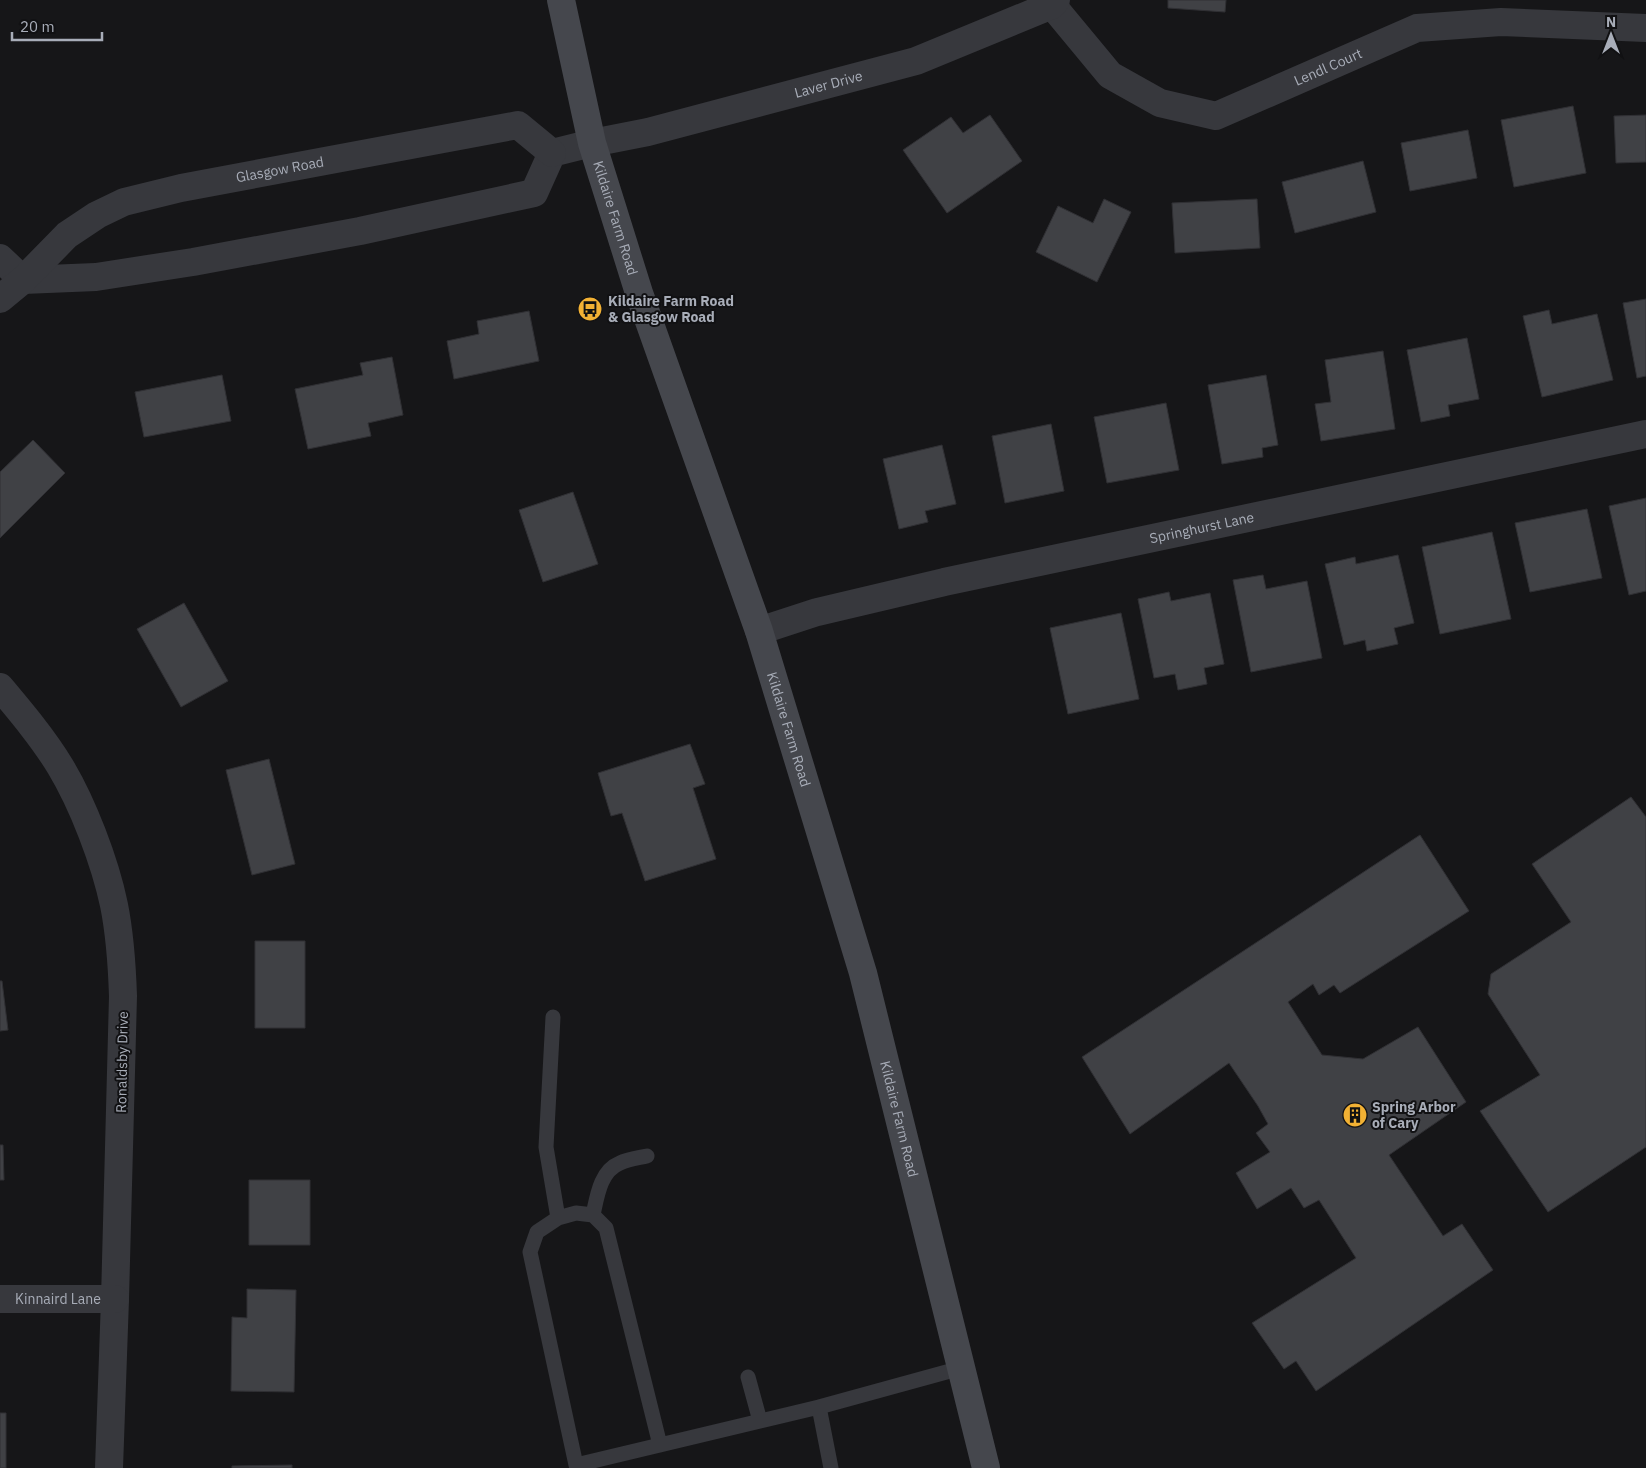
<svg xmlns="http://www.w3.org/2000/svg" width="1646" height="1468" font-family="'IBM Plex Sans',sans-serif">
<rect width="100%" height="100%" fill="#161618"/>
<path fill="#404145" stroke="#303034" d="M1168 0H1226L1225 12 1168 8Z
M1573 106 1586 173 1514 187 1501 120Z
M990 115 1022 161 947 213 903 150 951 117 963 133Z
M1646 115V162L1616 163 1614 116Z
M1468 130 1477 178 1410 191 1401 143Z
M1363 161 1376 212 1295 233 1282 182Z
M1104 199 1131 212 1097 282 1036 252 1058 206 1093 223Z
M1257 199 1260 248 1175 253 1172 203Z
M1646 299V376L1637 378 1623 303Z
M1549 310 1552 324 1597 314 1613 380 1542 397 1523 316Z
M529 311 539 361 454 379 447 341 479 334 477 321Z
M1467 338 1479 399 1448 405 1450 416 1421 422 1407 350Z
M1383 351 1395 429 1321 441 1315 404 1331 402 1325 360Z
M392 357 403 415 368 423 371 436 308 449 295 389 363 375 360 363Z
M222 375 231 421 144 437 135 392Z
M1266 375 1278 445 1262 448 1263 457 1222 464 1208 385Z
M1166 403 1179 470 1107 483 1094 417Z
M1051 424 1064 491 1005 503 992 436Z
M33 440 65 473 0 538V472Z
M942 445 956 504 925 511 928 522 899 529 883 459Z
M573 492 598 564 543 582 519 510Z
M1646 498V591L1629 595 1609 506Z
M1587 509 1602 578 1530 592 1515 523Z
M1492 532 1511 619 1440 634 1422 547Z
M1398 555 1414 623 1394 628 1398 644 1367 651 1365 640 1344 645 1325 564 1355 557 1356 564Z
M1263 575 1266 589 1307 581 1322 658 1251 672 1233 580Z
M1169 592 1171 601 1210 593 1224 664 1204 668 1207 684 1178 690 1175 674 1154 678 1138 599Z
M184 603 228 681 181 707 137 629Z
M1121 613 1139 699 1068 714 1050 628Z
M690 744 705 784 693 788 716 859 645 881 622 813 611 816 598 773Z
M269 759 295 864 252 875 226 770Z
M1631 797 1646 817V1147L1548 1212 1480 1111 1540 1075 1488 994 1491 974 1571 922 1532 864Z
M1420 835 1469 911 1340 993 1334 985 1319 995 1313 984 1288 1002 1322 1055 1363 1059 1418 1027 1466 1102 1389 1155 1443 1236 1462 1224 1493 1270 1316 1391 1296 1361 1284 1369 1252 1323 1356 1258 1319 1200 1304 1208 1291 1188 1257 1209 1236 1173 1270 1152 1256 1133 1268 1124 1258 1106 1229 1063 1130 1134 1082 1057Z
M255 941H305V1028H255Z
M0 981H2L8 1030 0 1031Z
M0 1145H3L4 1180H0Z
M249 1180H310V1245H249Z
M247 1289 296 1290 294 1392 231 1391 232 1317 247 1318Z
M0 1413H6V1468H0Z
M292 1465V1468H232V1466Z"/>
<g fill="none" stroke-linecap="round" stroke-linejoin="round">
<path stroke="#37383d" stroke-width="15" d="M553 1017 546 1147 558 1218
M593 1215C597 1197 600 1171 620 1163 628 1159 638 1158 647 1156
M748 1377 760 1421
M660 1445 606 1228 593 1215 576 1213 558 1218 537 1232 530 1252 576 1465 819 1407
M831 1468 819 1407 961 1368"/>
<g stroke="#37383d" stroke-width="28">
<path id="s1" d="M1052 5 1110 75 1160 103 1216 116 1417 28 1501 22 1646 28"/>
<path d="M0 258 23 280"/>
<path id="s2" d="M23 280 96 277 193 262 360 231 534 193 552 153 592 143 648 132 916 61 1052 5 1056 0"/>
<path id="s3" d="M0 299 23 280 67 235 97 215 124 202 181 188 518 125 552 153"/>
<path id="s4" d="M759 631 817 612 944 582 1646 434"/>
<path d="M0 687C21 712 43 738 60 766 83 804 105 862 114 905 120 935 122 966 123 996L115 1299 109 1468"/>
<path id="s5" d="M0 1299H115"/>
</g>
<path stroke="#45474d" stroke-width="28" id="s6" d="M561 0 592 143 639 293 759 631 863 973 986 1468"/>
</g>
<defs>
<symbol id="bus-disc" viewBox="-11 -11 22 22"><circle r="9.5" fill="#f2b134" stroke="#111113"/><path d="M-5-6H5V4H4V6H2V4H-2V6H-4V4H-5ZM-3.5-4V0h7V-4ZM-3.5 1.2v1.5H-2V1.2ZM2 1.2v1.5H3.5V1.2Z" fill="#111"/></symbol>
<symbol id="building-disc" viewBox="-11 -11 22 22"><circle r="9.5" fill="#f2b134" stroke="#111113"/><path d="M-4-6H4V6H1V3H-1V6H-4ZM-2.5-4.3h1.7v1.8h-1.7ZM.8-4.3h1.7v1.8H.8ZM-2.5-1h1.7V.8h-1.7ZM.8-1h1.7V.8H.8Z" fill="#111"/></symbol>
</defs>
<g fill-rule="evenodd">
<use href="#bus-disc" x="576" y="295" width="28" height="28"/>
<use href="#building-disc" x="1341" y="1101" width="28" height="28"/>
</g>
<g text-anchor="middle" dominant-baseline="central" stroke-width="4" stroke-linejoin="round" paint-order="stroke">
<g font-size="14" fill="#a8adb8" stroke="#111113">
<text stroke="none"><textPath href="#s1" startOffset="328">Lendl Court</textPath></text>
<text stroke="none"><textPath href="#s2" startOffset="848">Laver Drive</textPath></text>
<text stroke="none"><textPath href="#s3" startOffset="318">Glasgow Road</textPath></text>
<text stroke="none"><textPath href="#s6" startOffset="225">Kildaire Farm Road</textPath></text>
<text stroke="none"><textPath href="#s4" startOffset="455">Springhurst Lane</textPath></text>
<text stroke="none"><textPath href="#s6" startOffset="765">Kildaire Farm Road</textPath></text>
<text transform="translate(122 1062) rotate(-89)">Ronaldsby Drive</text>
<text stroke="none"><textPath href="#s6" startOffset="1170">Kildaire Farm Road</textPath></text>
<text stroke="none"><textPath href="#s5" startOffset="58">Kinnaird Lane</textPath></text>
</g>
<g font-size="14" font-weight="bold" fill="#a8adb8" stroke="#111113" text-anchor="start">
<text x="608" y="301">Kildaire Farm Road<tspan x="608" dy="16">&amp; Glasgow Road</tspan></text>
<text x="1372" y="1107">Spring Arbor<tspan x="1372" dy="16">of Cary</tspan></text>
</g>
</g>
<g transform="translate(1611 35)" stroke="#111113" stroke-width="4" paint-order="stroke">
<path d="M0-4L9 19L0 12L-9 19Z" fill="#a8adb8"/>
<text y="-8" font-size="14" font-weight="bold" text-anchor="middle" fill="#a8adb8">N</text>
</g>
<path d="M12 32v8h90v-8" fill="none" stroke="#a8adb8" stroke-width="2.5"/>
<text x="20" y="32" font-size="15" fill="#a8adb8" stroke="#111113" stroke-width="4" paint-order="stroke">20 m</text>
</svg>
